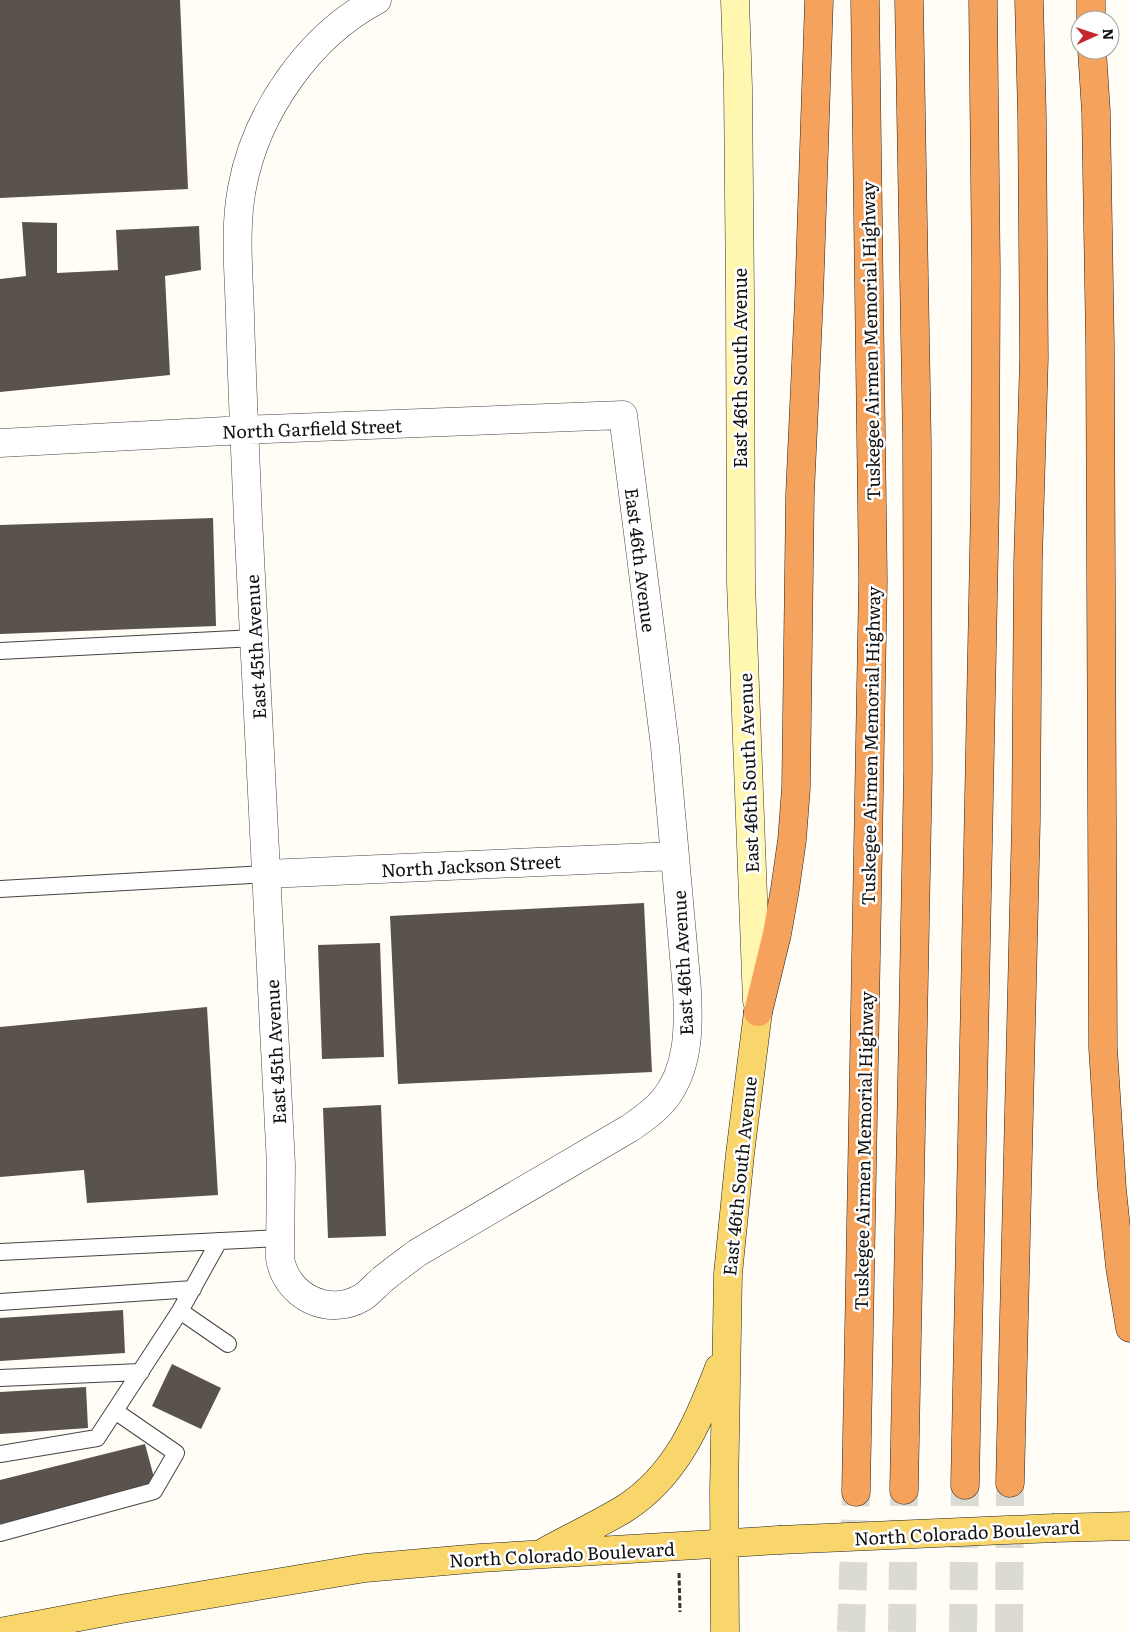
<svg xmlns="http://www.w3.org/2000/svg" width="1130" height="1632" font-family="Literata,serif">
<rect width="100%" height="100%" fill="#fffdf5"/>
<path fill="#5a524d" d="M0 0H180L188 189 0 198Z
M22 222 57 223V273L118 270 116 230 199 226 201 270 165 276 170 375 0 392V279L26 276Z
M213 518 216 626 0 634V525Z
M644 903 652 1072 398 1084 390 916Z
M380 943 384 1057 322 1059 318 945Z
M207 1007 218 1195 87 1203 84 1170 0 1177V1027Z
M381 1105 386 1236 328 1238 323 1108Z
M123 1310 125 1353 0 1361V1318Z
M172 1364 221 1388 201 1429 152 1406Z
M86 1387 88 1428 0 1434V1392Z
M145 1444 156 1485 0 1524V1480Z"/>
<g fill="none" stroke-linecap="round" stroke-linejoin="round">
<path stroke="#dbdad3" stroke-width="28" stroke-dasharray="28 14" stroke-linecap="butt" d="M851 1632 856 1492
M902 1632 904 1490
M963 1632 965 1485
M1009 1632 1010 1483"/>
<defs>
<path id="lane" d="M0 651 255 638
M0 889 267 874
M219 1241 180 1311 228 1344
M0 1252 281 1238
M0 1302 193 1289
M0 1378 141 1372
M0 1454 97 1438 180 1311
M0 1533 154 1491 176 1453 115 1411"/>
<path id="street" d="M0 443 244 430 623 415 665 746 687 990C689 1028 689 1070 663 1101 653 1112 642 1120 630 1128L417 1253C405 1262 394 1270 383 1279 376 1285 370 1292 363 1297 328 1318 286 1296 280 1258L281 1165C270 949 260 733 248 518 245 450 242 383 240 316 239 274 234 230 242 188 256 112 309 36 377 0
M267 874 675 856"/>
<path id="secondary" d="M735 0 738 87 740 296 741 583 757 1001"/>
<path id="primary" d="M1055 1528 1130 1526
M546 1551C572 1537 599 1524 624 1509 676 1476 698 1423 719 1368
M0 1632 121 1609 365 1568 480 1558 779 1540
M725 1632 724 1492 728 1274 740 1154 758 1012"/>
<path id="highway" d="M1091 0V20
M1092 50 1096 112 1100 344 1103 1048 1112 1189 1120 1267 1130 1328
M758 1012 777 934 785 889 792 840 796 788 800 494 809 298 819 0
M1010 1483 1026 821 1028 562 1034 357 1032 116 1029 0
M965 1485 985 501 986 270 983 0
M904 1490 918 769 917 443 909 0
M856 1492 873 580 865 0"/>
</defs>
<use href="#lane" stroke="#444" stroke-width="18"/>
<use href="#street" stroke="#444" stroke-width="29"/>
<use href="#secondary" stroke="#333" stroke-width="29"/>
<use href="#primary" stroke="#222" stroke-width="29"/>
<use href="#highway" stroke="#222" stroke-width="29"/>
<path stroke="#333" stroke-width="3" stroke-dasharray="5 2.5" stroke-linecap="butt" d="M679 1573 680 1612"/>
<use href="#lane" stroke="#fff" stroke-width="16"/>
<use href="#street" stroke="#fff" stroke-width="28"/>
<use href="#secondary" stroke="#fff6b0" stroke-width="28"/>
<use href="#primary" stroke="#f9d66b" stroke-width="28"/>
<use href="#highway" stroke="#f5a25d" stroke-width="28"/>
<defs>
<path id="primary-bridge" d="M779 1540 1055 1528"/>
</defs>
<use href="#primary-bridge" stroke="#222" stroke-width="29" stroke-linecap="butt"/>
<use href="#primary-bridge" stroke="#f9d66b" stroke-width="28"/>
</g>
<g text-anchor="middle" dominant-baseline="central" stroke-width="5" stroke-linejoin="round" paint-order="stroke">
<g font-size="18" fill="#111" stroke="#fff">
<text transform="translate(870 341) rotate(-91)">Tuskegee Airmen Memorial Highway</text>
<text transform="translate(739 368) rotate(-90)">East 46th South Avenue</text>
<text transform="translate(312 428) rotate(-2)">North Garfield Street</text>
<text transform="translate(641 560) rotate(83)">East 46th Avenue</text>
<text transform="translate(255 647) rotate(-93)">East 45th Avenue</text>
<text transform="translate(870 746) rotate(-89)">Tuskegee Airmen Memorial Highway</text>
<text transform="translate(748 773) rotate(-92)">East 46th South Avenue</text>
<text transform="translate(471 865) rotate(-3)">North Jackson Street</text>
<text transform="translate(682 963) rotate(-93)">East 46th Avenue</text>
<text transform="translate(275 1052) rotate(-93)">East 45th Avenue</text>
<text transform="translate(863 1151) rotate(-89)">Tuskegee Airmen Memorial Highway</text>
<text transform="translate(739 1176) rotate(-84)">East 46th South Avenue</text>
<text transform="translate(967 1532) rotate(-3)">North Colorado Boulevard</text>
<text transform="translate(562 1554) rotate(-3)">North Colorado Boulevard</text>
</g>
</g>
<g transform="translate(1095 35) rotate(87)"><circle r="24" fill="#ffffff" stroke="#a0a0a0"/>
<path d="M0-4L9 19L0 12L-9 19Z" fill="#c4262e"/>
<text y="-8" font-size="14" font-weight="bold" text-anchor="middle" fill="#111111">N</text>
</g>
</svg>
